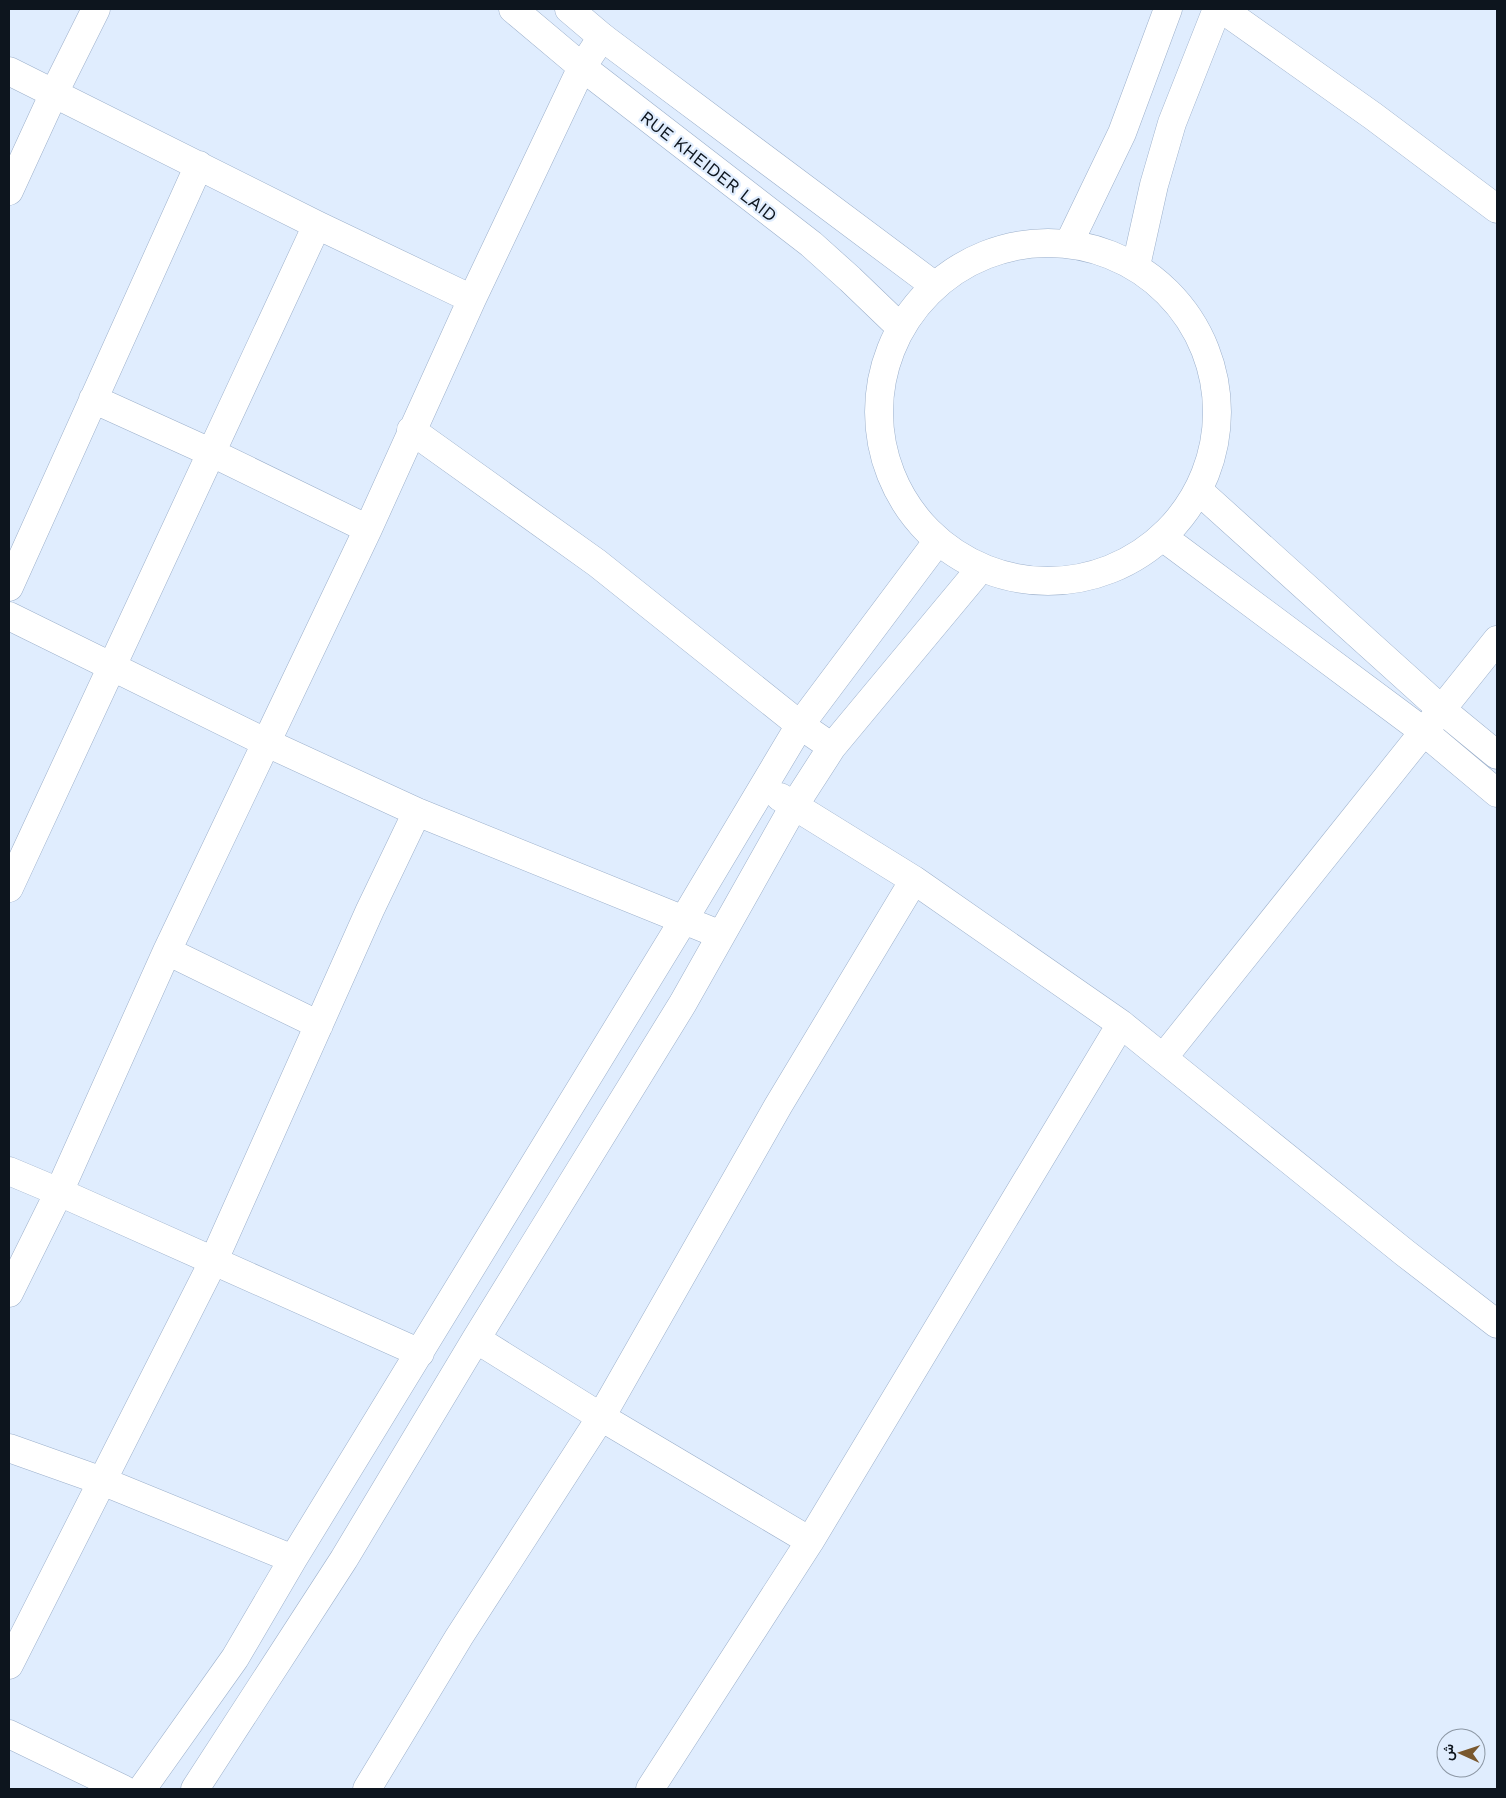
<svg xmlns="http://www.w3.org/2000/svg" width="1506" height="1798" font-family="'Work Sans',Vazirmatn,sans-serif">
<rect width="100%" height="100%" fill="#e0edfe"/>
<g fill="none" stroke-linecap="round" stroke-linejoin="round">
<defs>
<path id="minor" d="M1222 9 1373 116 1497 209
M9 71 317 225 472 299
M9 191 54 93 96 9
M93 399 212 453 368 529
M411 430 597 563 800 725 832 747
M9 587 199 165
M9 616 267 743 417 812 721 935
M9 888 317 225
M167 951 319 1025
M1121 1024 1163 1058 1497 640
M1163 1058 1405 1253 1497 1324
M9 1171 59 1192 420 1353
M9 1293 59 1192 167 951 368 529 472 299 582 67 602 37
M476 1339 601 1417 810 1541
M9 1448 102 1481 293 1559
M9 1665 213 1262 370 910 417 812
M9 1734 123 1789
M142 1789 235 1658 293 1559 683 921 800 725 937 542
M195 1789 344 1559 476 1339 683 1003 794 806 832 747 980 569
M367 1789 459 1637 601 1417 778 1106 914 880
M650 1789 810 1541 1121 1024 914 880 780 797"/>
<path id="tertiary" d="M513 9 582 67 811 244 850 279 901 328
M569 9 602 37 935 286
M1069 243 1122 133 1168 9
M879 412a169 169 0 1 1 338 0a169 169 0 1 1-338 0Z
M1136 266 1154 185 1172 123 1217 9
M1199 491 1441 709 1497 755
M1164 538 1423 731 1497 793"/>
</defs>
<use href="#minor" stroke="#9cb0cb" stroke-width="29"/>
<use href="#tertiary" stroke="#9cb0cb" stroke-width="29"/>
<use href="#minor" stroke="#fff" stroke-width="28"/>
<use href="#tertiary" stroke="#fff" stroke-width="28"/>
</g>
<g text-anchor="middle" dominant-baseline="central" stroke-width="4.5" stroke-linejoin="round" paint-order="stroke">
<g font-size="18" fill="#0d151e" stroke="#e0edfe">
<text transform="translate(709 166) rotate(38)">RUE KHEIDER LAID</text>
</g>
</g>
<rect width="1506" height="1798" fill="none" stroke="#0d151e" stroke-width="20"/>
<g transform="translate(1461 1753) rotate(273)"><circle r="24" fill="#e0edfe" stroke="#8c97a4"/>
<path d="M0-4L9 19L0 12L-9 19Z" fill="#79582f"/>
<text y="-8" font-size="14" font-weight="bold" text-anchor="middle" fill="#0d151e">ش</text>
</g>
</svg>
